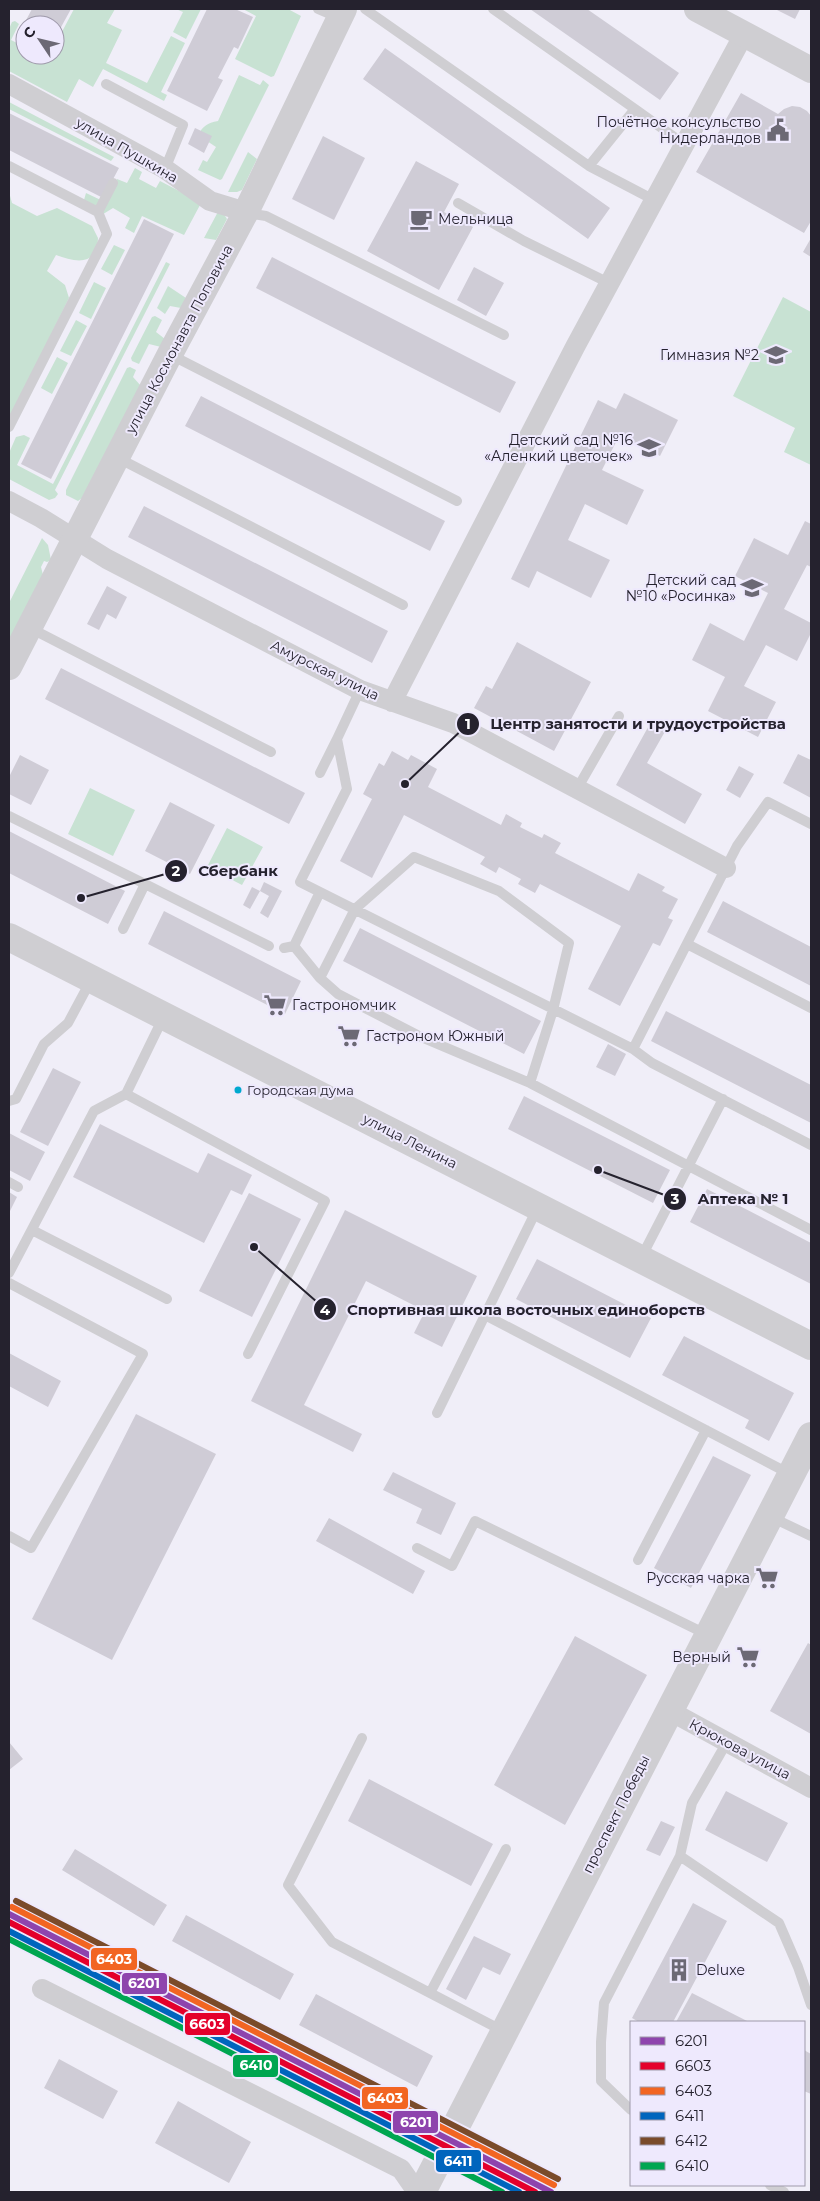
<svg xmlns="http://www.w3.org/2000/svg" width="820" height="2201" font-family="Montserrat,sans-serif">
<rect width="100%" height="100%" fill="#f0eef8"/>
<path fill="#c8e2d3" d="M74 9H115L107 23 122 30 106 63 147 83 171 36 185 43 161 92 167 95 164 101 103 69 93 87 79 79 67 102 9 71V29L12 22 15 21 19 24 11 40 25 47V55H40L48 59 50 55H55V45Z
M176 9H201L186 39 173 32 183 12Z
M243 9H288L301 16 274 76 271 77 235 59 256 16Z
M239 75 260 85 263 80 269 85 222 179 220 180 198 170 203 160 207 162 216 147 198 135C203 126 207 123 218 121Z
M9 102 114 157 111 161 9 109Z
M248 152 257 159 242 190 237 192H228Z
M135 168 142 172 139 179 156 188 160 181 181 192 200 205 184 235 142 216 134 233 125 228 130 218 113 208 100 216 82 207 86 193 105 202 117 179 127 183Z
M9 192 12 203 37 216 57 208 92 226 98 238C97 267 75 262 56 255L47 271 65 285 69 298 9 420Z
M220 208 227 219 216 240 204 238Z
M114 245 125 250 112 275 101 269Z
M166 262 170 264 55 490 58 494 55 498 49 500 9 479V453L16 437 24 435 30 438 17 465 53 484Z
M94 282 106 288 91 319 79 313Z
M168 286 186 298 181 308 170 306 165 314 157 308Z
M783 297 811 312V465L784 452 795 428 733 396Z
M155 316 162 320 156 332 165 339 161 347 149 344 139 364 132 361 131 358 152 317Z
M76 320 87 326 71 356 60 351Z
M57 357 68 363 52 394 41 388Z
M130 367 136 370 133 377 141 386 82 498 78 501 66 495V490L127 368Z
M42 538 48 545 51 560 47 562 44 561 41 567 43 575 9 642V603Z
M90 788 135 810 113 856 68 834Z
M227 828 263 847 242 885 207 867Z"/>
<path fill="#cfccd6" d="M32 9H71L55 38V25H25V41L17 37Z
M207 9H235L253 17 238 49 234 47 218 78 223 80 207 111 167 91Z
M530 9H587L679 73 660 100Z
M775 9H800L795 19Z
M385 48 610 208 588 239 363 79Z
M741 93 778 114 784 109 792 106 800 107 807 111 811 116V221L804 233 696 172Z
M9 113 119 168 103 198 9 150Z
M195 128 212 136 204 153 188 144Z
M323 136 365 158 334 220 292 199Z
M416 161 459 184 444 212 473 227 439 290 367 251Z
M144 219 174 234 51 479 21 464Z
M811 238V257L803 252Z
M272 257 516 382 500 413 256 288Z
M474 267 504 283 486 316 457 300Z
M624 393 678 420 660 456 619 436 602 470 644 490 627 525 585 504 568 540 610 560 591 598 537 571 529 588 511 579 598 400 616 409Z
M201 396 445 521 430 551 185 426Z
M144 506 388 631 372 663 128 537Z
M805 521 811 524V567L807 565 784 609 811 623V633L797 661 766 645 744 686 776 702 758 737 708 711 725 677 692 660 710 623 744 641 768 593 735 576 754 538 788 555Z
M107 586 127 597 116 619 107 614 99 630 87 624Z
M517 642 591 682 554 751 474 708 486 686 492 689Z
M61 668 305 793 289 824 45 699Z
M652 720 667 728 647 763 702 794 685 824 616 785Z
M392 751 408 760 411 755 437 769 428 787 501 825 506 814 522 823 520 827 542 838 544 834 561 843 555 853 625 889 629 891 638 873 665 887 662 891 678 899 668 918 673 920 660 946 653 943 620 1006 588 989 621 926 540 884 535 893 518 884 521 879 499 867 496 873 480 864 485 857 404 815 372 878 340 861 372 799 363 794 379 763 384 766Z
M798 754 811 760V798L783 783Z
M20 755 49 770 31 805 9 794V777Z
M739 766 754 774 740 798 726 790Z
M170 802 215 825 190 874 145 851Z
M9 831 125 891 108 924 9 873Z
M264 882 282 891 268 918 260 913 269 896 260 891Z
M252 887 260 891 250 909 243 905Z
M723 901 811 947V986L707 932Z
M164 911 301 981 285 1014 148 944Z
M360 928 541 1021 524 1054 343 961Z
M666 1011 811 1085V1123L651 1041Z
M608 1044 626 1054 615 1076 596 1067Z
M53 1068 81 1082 48 1146 20 1132Z
M524 1096 670 1170 653 1203 508 1129Z
M100 1124 198 1173 208 1153 252 1175 242 1195 231 1190 204 1243 73 1177Z
M9 1133 45 1152 30 1181 9 1170Z
M707 1189 811 1243V1284L690 1222Z
M9 1192 17 1197 9 1213Z
M249 1193 301 1219 252 1317 199 1291Z
M345 1210 477 1276 442 1347 414 1333 425 1311 366 1281 304 1405 362 1434 353 1452 251 1401Z
M537 1259 651 1318 630 1358 516 1299Z
M684 1336 794 1393 769 1441 745 1428 749 1420 662 1375Z
M9 1353 61 1381 48 1407 9 1386Z
M136 1414 216 1454 112 1660 32 1619Z
M713 1456 751 1475 691 1588 654 1568Z
M393 1472 456 1503 441 1535 416 1523 422 1509 383 1490Z
M329 1518 425 1571 413 1594 316 1541Z
M575 1636 647 1675 565 1825 494 1785Z
M808 1643 811 1645V1734L770 1711Z
M9 1742 23 1759 9 1770Z
M369 1779 493 1844 471 1886 348 1821Z
M726 1791 788 1823 767 1862 705 1830Z
M661 1821 675 1827 660 1856 646 1850Z
M75 1849 167 1905 154 1926 62 1870Z
M693 1903 727 1921 673 2022H639L632 2018Z
M186 1915 294 1974 280 2000 172 1941Z
M474 1936 511 1954 500 1975 483 1967 466 2000 446 1989Z
M692 1993 749 2022H676Z
M316 1994 433 2056 417 2087 299 2025Z
M804 2050 811 2054V2094L804 2091Z
M59 2059 118 2091 103 2119 44 2088Z
M178 2101 251 2142 229 2183 155 2143Z"/>
<g fill="none" stroke-linecap="round" stroke-linejoin="round">
<path stroke="#cfced2" stroke-width="10" d="M318 9 339 18
M365 9 589 166 635 109 493 9
M106 84 183 125 165 169
M635 109 684 144
M9 166 98 212 107 234 9 427
M589 166 654 200
M458 203 524 241 609 283
M98 212 113 183
M247 213 266 216 504 335
M171 355 457 501
M118 458 403 605
M30 628 271 752
M360 690 337 739 347 789 300 882 633 1049 652 1063 811 1145
M320 773 337 739
M577 789 619 716
M9 816 269 946
M123 929 145 884
M687 944 811 1008
M294 946 320 978 338 994 421 1037 530 1083 811 1230
M284 948 294 946 320 892
M320 978 355 909 414 857 499 891 569 943 553 1010 530 1083
M633 1049 737 846 768 802 811 824
M126 1094 325 1201 248 1354
M9 1101 16 1099 44 1044 68 1023 91 980
M9 1182 18 1187
M32 1230 167 1299
M641 1258 723 1099
M9 1273 94 1111 126 1094 163 1018
M9 1283 143 1354 31 1548 9 1536
M485 1315 790 1474
M437 1413 538 1207
M771 1517 811 1536
M417 1548 452 1566 475 1521 708 1635
M638 1560 706 1430
M362 1738 288 1885 332 1942 503 2031
M680 1856 779 1923 798 1967 811 2005
M430 1993 506 1849
M631 2110 601 2081V2042L604 2003 680 1856 692 1803 727 1742
M770 2185 784 2192"/>
<path stroke="#cfced2" stroke-width="20" d="M9 84 165 169 210 201 246 212
M9 501 41 518 107 559 360 690 453 723 726 868
M392 702 575 347 744 34
M670 1711 811 1788
M42 1989 401 2169 417 2192"/>
<path stroke="#cfced2" stroke-width="26" d="M697 9 811 70
M9 667 170 354 246 212 344 9"/>
<path stroke="#cfced2" stroke-width="28" d="M9 937 811 1346
M422 2192 811 1436"/>
<defs>
<path id="rail-1" d="M9 1914 551 2192"/>
<path id="rail-2" d="M9 1922 535 2192"/>
<path id="rail-3" d="M12 1907 554 2185"/>
<path id="rail-4" d="M9 1931 519 2192"/>
<path id="rail-5" d="M16 1901 558 2179"/>
<path id="rail-6" d="M9 1939 502 2192"/>
</defs>
<use href="#rail-1" stroke="#eee9fd" stroke-width="10"/>
<use href="#rail-2" stroke="#eee9fd" stroke-width="10"/>
<use href="#rail-3" stroke="#eee9fd" stroke-width="10"/>
<use href="#rail-4" stroke="#eee9fd" stroke-width="10"/>
<use href="#rail-5" stroke="#eee9fd" stroke-width="10"/>
<use href="#rail-6" stroke="#eee9fd" stroke-width="10"/>
<use href="#rail-1" stroke="#8e44ad" stroke-width="6"/>
<use href="#rail-2" stroke="#e4002b" stroke-width="6"/>
<use href="#rail-3" stroke="#f26522" stroke-width="6"/>
<use href="#rail-4" stroke="#0065bd" stroke-width="6"/>
<use href="#rail-5" stroke="#7a4b2a" stroke-width="6"/>
<use href="#rail-6" stroke="#00a651" stroke-width="6"/>
</g>
<defs>
<symbol id="civic-bare" viewBox="-9 -9 18 18"><path d="M-.6-6.5H3V-4.5H.6V-3L4-1V1h2V6H-6V1h2V-1L-.6-3ZM-1.2 2.5V6h2.4V2.5Z" fill="#6c6975" stroke="#eee9fd" stroke-width="2.5" paint-order="stroke"/></symbol>
<symbol id="cafe-bare" viewBox="-9 -9 18 18"><path d="M-5.5-4.5H6V0H3Q3 3.5 0 3.5H-2.5Q-5.5 3.5-5.5 0ZM3-3.2v2h1.7v-2ZM-6 4.5H4V6H-6Z" fill="#6c6975" stroke="#eee9fd" stroke-width="2.5" paint-order="stroke"/></symbol>
<symbol id="school-bare" viewBox="-9 -9 18 18"><path d="M0-5L7-2L0 1L-7-2ZM-4 1L0 2.5L4 1V4Q0 6-4 4Z" fill="#6c6975" stroke="#eee9fd" stroke-width="2.5" paint-order="stroke"/></symbol>
<symbol id="supermarket-bare" viewBox="-9 -9 18 18"><path d="M-6-5.5h2.5l.6 2H6L4.5 2H-2.5L-4.4-4H-6ZM-1.5 3.2a1.3 1.3 0 1 0 .1 0ZM3 3.2a1.3 1.3 0 1 0 .1 0Z" fill="#6c6975" stroke="#eee9fd" stroke-width="2.5" paint-order="stroke"/></symbol>
<symbol id="building-bare" viewBox="-9 -9 18 18"><path d="M-4-6H4V6H1V3H-1V6H-4ZM-2.5-4.3h1.7v1.8h-1.7ZM.8-4.3h1.7v1.8H.8ZM-2.5-1h1.7V.8h-1.7ZM.8-1h1.7V.8H.8Z" fill="#6c6975" stroke="#eee9fd" stroke-width="2.5" paint-order="stroke"/></symbol>
</defs>
<g fill-rule="evenodd">
<use href="#civic-bare" x="762" y="114" width="32" height="32"/>
<use href="#cafe-bare" x="405" y="203" width="32" height="32"/>
<use href="#school-bare" x="760" y="339" width="32" height="32"/>
<use href="#school-bare" x="633" y="432" width="32" height="32"/>
<use href="#school-bare" x="736" y="572" width="32" height="32"/>
<use href="#supermarket-bare" x="259" y="989" width="32" height="32"/>
<use href="#supermarket-bare" x="333" y="1020" width="32" height="32"/>
<use href="#supermarket-bare" x="751" y="1562" width="32" height="32"/>
<use href="#supermarket-bare" x="732" y="1641" width="32" height="32"/>
<use href="#building-bare" x="663" y="1954" width="32" height="32"/>
</g>
<circle fill="#00a9ce" stroke="#eee9fd" stroke-width="2" cx="238" cy="1090" r="4.5"/>
<g text-anchor="middle" dominant-baseline="central" stroke-width="4" stroke-linejoin="round" paint-order="stroke">
<g font-size="13" fill="#25222e" stroke="#eee9fd" text-anchor="start">
<text x="247" y="1090">Городская дума</text>
</g>
<g font-size="14" fill="#25222e" stroke="#eee9fd" text-anchor="end">
<text x="761" y="122">Почётное консульство<tspan x="761" dy="16">Нидерландов</tspan></text>
<text x="438" y="219" text-anchor="start">Мельница</text>
<text x="759" y="355">Гимназия №2</text>
<text x="633" y="440">Детский сад №16<tspan x="633" dy="16">«Аленкий цветочек»</tspan></text>
<text x="736" y="580">Детский сад<tspan x="736" dy="16">№10 «Росинка»</tspan></text>
<text x="292" y="1005" text-anchor="start">Гастрономчик</text>
<text x="366" y="1036" text-anchor="start">Гастроном Южный</text>
<text x="750" y="1578">Русская чарка</text>
<text x="731" y="1657">Верный</text>
<text x="696" y="1970" text-anchor="start">Deluxe</text>
</g>
<g font-size="14" fill="#25222e" stroke="#eee9fd">
<text transform="translate(127 150) rotate(30)">улица Пушкина</text>
<text transform="translate(179 339) rotate(-62)">улица Космонавта Поповича</text>
<text transform="translate(325 670) rotate(26)">Амурская улица</text>
<text transform="translate(410 1141) rotate(27)">улица Ленина</text>
<text transform="translate(740 1749) rotate(28)">Крюкова улица</text>
<text transform="translate(616 1814) rotate(-63)">проспект Победы</text>
</g>
</g>
<path fill="none" stroke="#25222e" stroke-width="2" d="M405 784L468 724M81 898L176 871M598 1170L675 1199M254 1247L325 1309"/>
<g fill="#25222e" stroke="#eee9fd" stroke-width="2">
<circle cx="405" cy="784" r="5"/>
<circle cx="81" cy="898" r="5"/>
<circle cx="598" cy="1170" r="5"/>
<circle cx="254" cy="1247" r="5"/>
<circle cx="468" cy="724" r="12"/>
<circle cx="176" cy="871" r="12"/>
<circle cx="675" cy="1199" r="12"/>
<circle cx="325" cy="1309" r="12"/>
</g>
<g font-size="15" text-anchor="middle" font-weight="bold" fill="#fff">
<text x="468" y="729">1</text>
<text x="176" y="876">2</text>
<text x="675" y="1204">3</text>
<text x="325" y="1315">4</text>
</g>
<g font-size="15" text-anchor="middle" font-weight="bold" fill="#25222e" stroke="#eee9fd" stroke-width="4" stroke-linejoin="round" paint-order="stroke">
<text x="638" y="729">Центр занятости и трудоустройства</text>
<text x="238" y="876">Сбербанк</text>
<text x="743" y="1204">Аптека № 1</text>
<text x="526" y="1315">Спортивная школа восточных единоборств</text>
</g>
<g stroke="#eee9fd" stroke-width="2">
<rect x="90" y="1947" width="48" height="24" rx="5" fill="#f26522"/>
<rect x="121" y="1972" width="47" height="23" rx="5" fill="#8e44ad"/>
<rect x="184" y="2012" width="47" height="24" rx="5" fill="#e4002b"/>
<rect x="232" y="2054" width="47" height="24" rx="5" fill="#00a651"/>
<rect x="361" y="2086" width="48" height="24" rx="5" fill="#f26522"/>
<rect x="392" y="2110" width="47" height="24" rx="5" fill="#8e44ad"/>
<rect x="435" y="2149" width="47" height="24" rx="5" fill="#0065bd"/>
</g>
<g font-size="14" text-anchor="middle" font-weight="bold" fill="#fff">
<text x="114" y="1964">6403</text>
<text x="144" y="1988">6201</text>
<text x="207" y="2029">6603</text>
<text x="256" y="2070">6410</text>
<text x="385" y="2103">6403</text>
<text x="416" y="2127">6201</text>
<text x="458" y="2166">6411</text>
</g>
<rect width="820" height="2201" fill="none" stroke="#25222e" stroke-width="20"/>
<rect x="630" y="2021" width="175" height="165" fill="#eee9fd" stroke="#9e99aa"/>
<rect x="640" y="2037" width="25" height="8" fill="#8e44ad" stroke="#9e99aa"/>
<text x="675" y="2046" font-size="15" fill="#25222e">6201</text>
<rect x="640" y="2062" width="25" height="8" fill="#e4002b" stroke="#9e99aa"/>
<text x="675" y="2071" font-size="15" fill="#25222e">6603</text>
<rect x="640" y="2087" width="25" height="8" fill="#f26522" stroke="#9e99aa"/>
<text x="675" y="2096" font-size="15" fill="#25222e">6403</text>
<rect x="640" y="2112" width="25" height="8" fill="#0065bd" stroke="#9e99aa"/>
<text x="675" y="2121" font-size="15" fill="#25222e">6411</text>
<rect x="640" y="2137" width="25" height="8" fill="#7a4b2a" stroke="#9e99aa"/>
<text x="675" y="2146" font-size="15" fill="#25222e">6412</text>
<rect x="640" y="2162" width="25" height="8" fill="#00a651" stroke="#9e99aa"/>
<text x="675" y="2171" font-size="15" fill="#25222e">6410</text>
<g transform="translate(40 40) rotate(305)"><circle r="24" fill="#eee9fd" stroke="#9e99aa"/>
<path d="M0-4L9 19L0 12L-9 19Z" fill="#6c6975"/>
<text y="-8" font-size="14" font-weight="bold" text-anchor="middle" fill="#25222e">С</text>
</g>
</svg>
